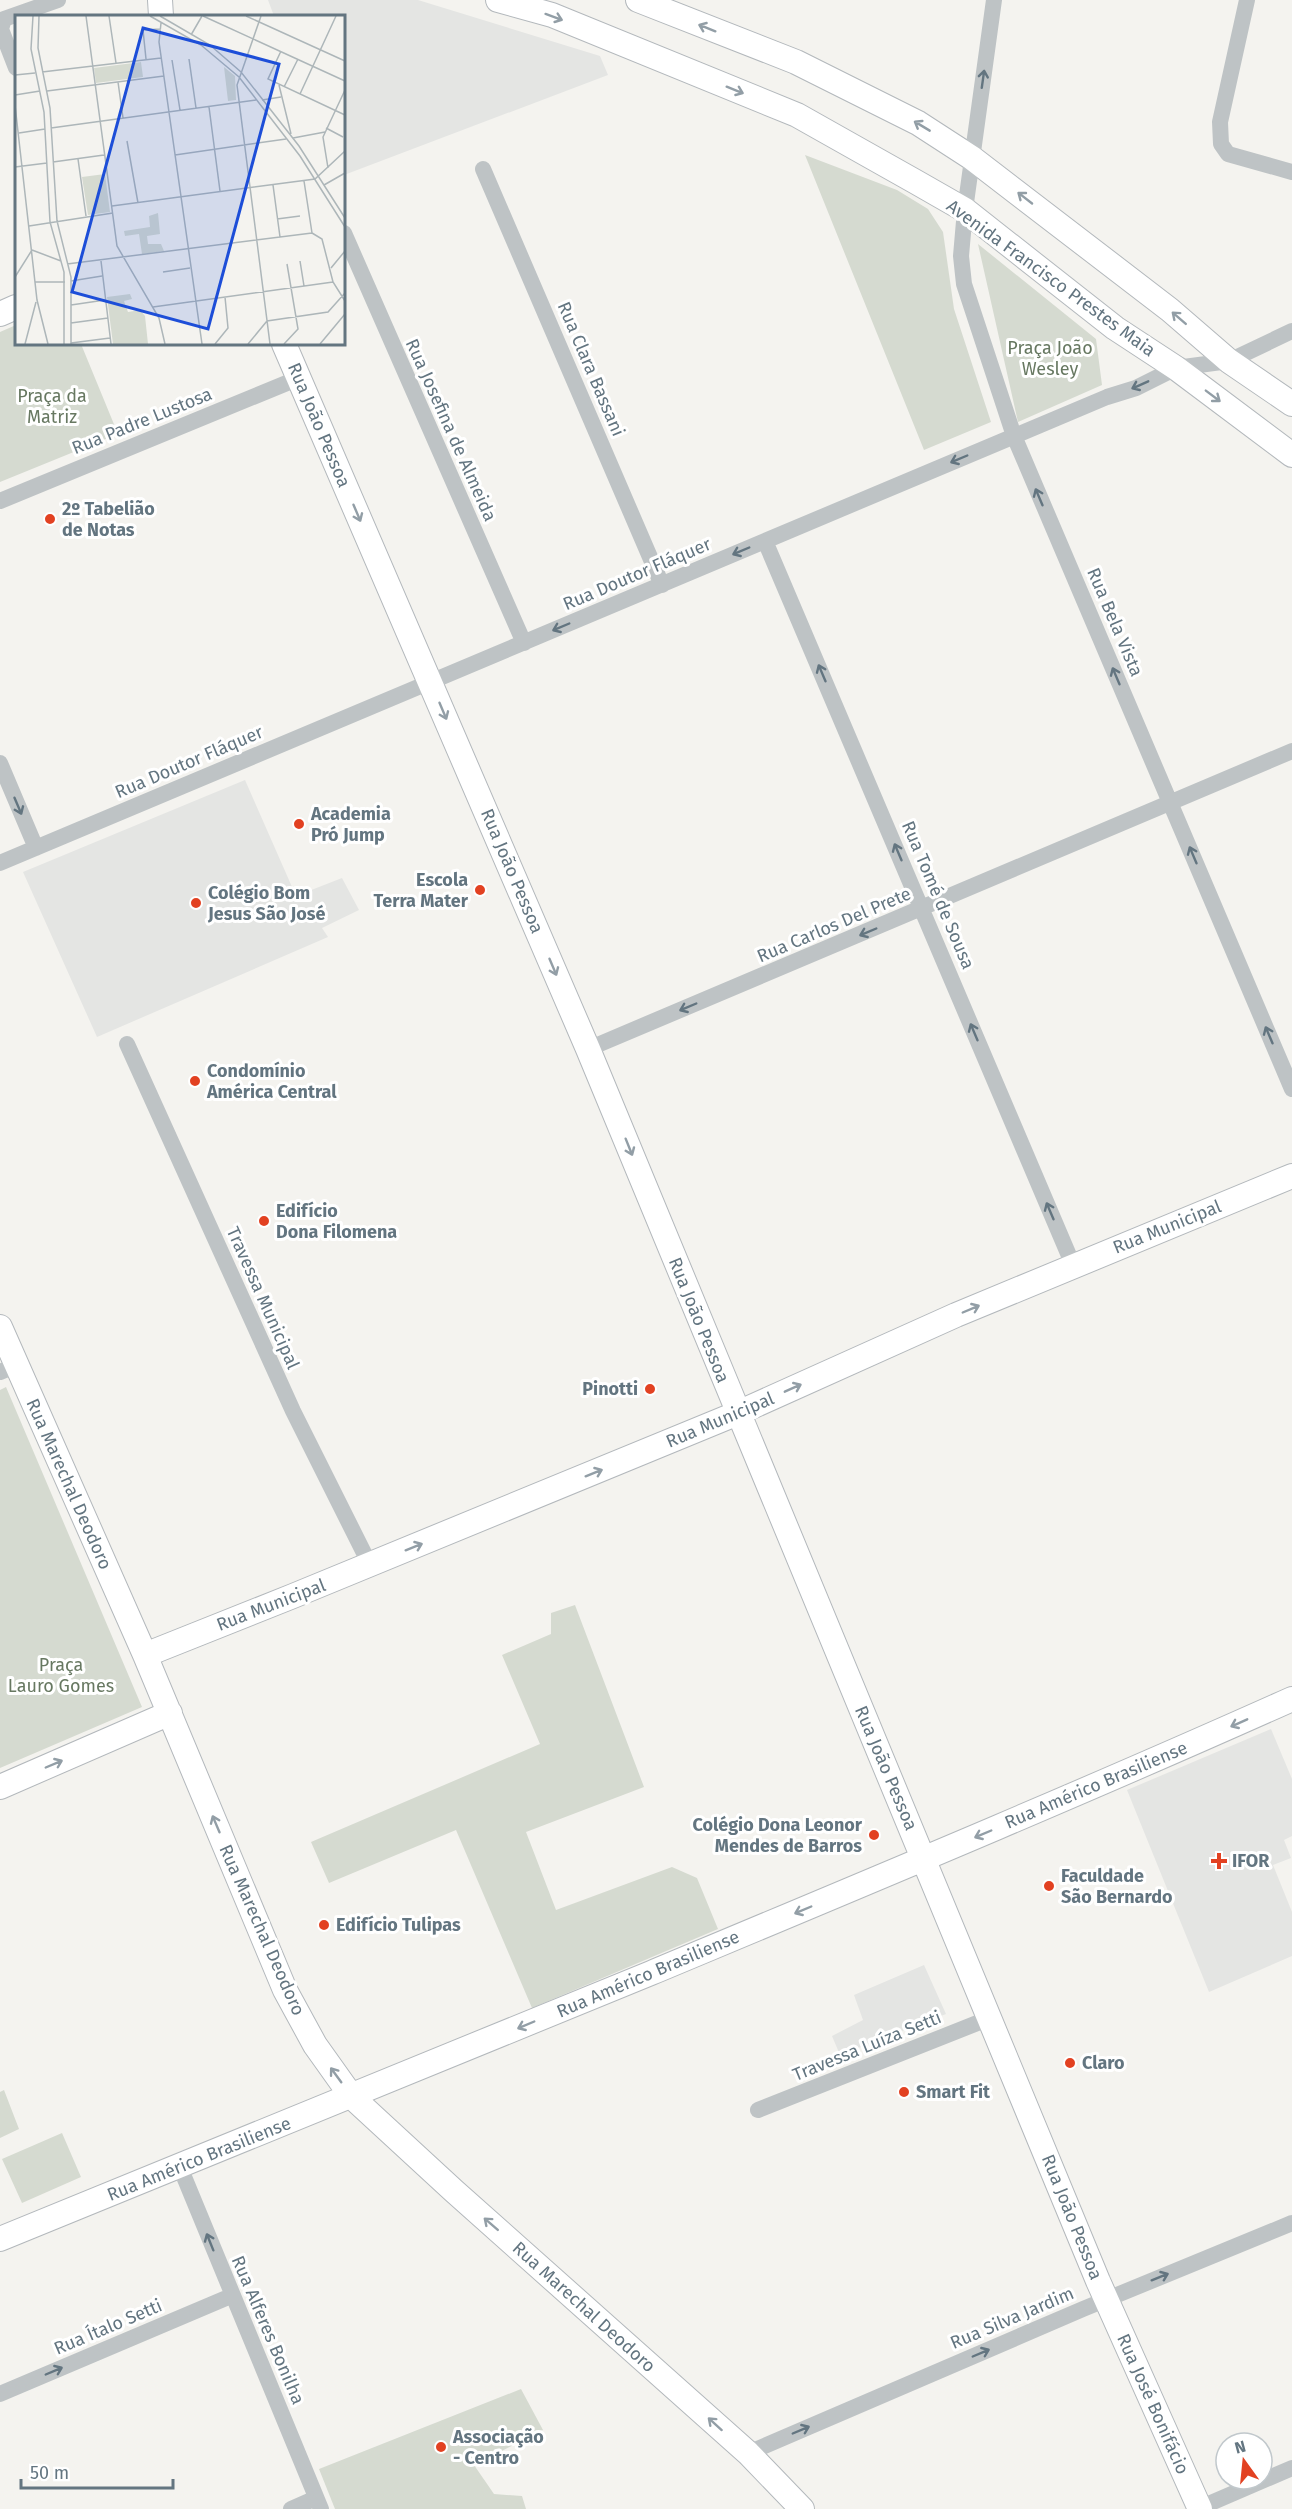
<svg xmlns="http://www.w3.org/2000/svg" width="1292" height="2509" font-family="'Fira Sans',sans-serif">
<rect width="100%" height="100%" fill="#f4f3ef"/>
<path fill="#e4e5e3" d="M268 0H418L600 56 608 75 344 175V16H274Z
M245 780 296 896 342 878 359 910 322 928 328 937 97 1037 23 872Z
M1271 1729 1292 1779V1836L1284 1840 1291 1858 1273 1865 1292 1912V1956L1209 1992 1127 1790Z
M924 1965 946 2014 840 2055 832 2036 863 2020 854 1995Z"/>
<path fill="#d5dad0" d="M805 155 897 190 928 209 943 232 954 309 991 422 924 450Z
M978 244 1096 339 1102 385 1018 422Z
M16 325V344H81L118 434 0 482V332Z
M6 1387 142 1707 0 1768V1390Z
M575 1605 644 1787 526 1832 556 1910 672 1867 697 1878 718 1929 532 2008 456 1830 329 1883 311 1842 540 1744 502 1655 551 1634V1613Z
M4 2090 19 2129 0 2138V2092Z
M62 2133 81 2177 22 2203 2 2159Z
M521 2389 543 2430 474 2465 494 2494 522 2496 526 2509H335L319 2469Z"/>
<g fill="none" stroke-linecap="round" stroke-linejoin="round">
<defs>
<path id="secondary" d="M160 0 161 16
M498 0 552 15 797 115 916 182 965 210 1115 328 1176 368 1292 455
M638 0 796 62 918 123 972 158 1170 310 1229 361 1292 404
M0 314 16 307
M284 344 588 1049 1098 2281 1200 2509
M0 1327 145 1655 285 1990 315 2045 352 2097 454 2191 748 2453 802 2509
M145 1655 293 1596 738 1413 956 1315 1292 1176
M0 1787 170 1713
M0 2239C218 2152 435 2063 651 1973 866 1883 1080 1794 1292 1699"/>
</defs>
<use href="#secondary" stroke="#b3b8bc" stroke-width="26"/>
<path stroke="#bec3c5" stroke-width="16" d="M994 0 965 210 961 256 964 284 1014 436 1292 1089
M1247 0 1220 122 1221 144 1228 154 1292 172
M16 68 1 29 4 19 58 0
M483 169 662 585
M344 233 524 643
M0 501 299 378
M765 541 1073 1265
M0 763 36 848
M0 863 1107 397 1136 388 1176 368 1229 361 1292 331
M127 1044 293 1411 370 1565
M588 1049 1292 751
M0 1372 17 1365
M758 2110 990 2018
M180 2167 321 2509
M0 2394 231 2296
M748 2453 1083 2309 1292 2223
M1199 2508 1292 2468
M291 2509 316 2498"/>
<use href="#secondary" stroke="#fff" stroke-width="24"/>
</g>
<defs><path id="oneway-shaft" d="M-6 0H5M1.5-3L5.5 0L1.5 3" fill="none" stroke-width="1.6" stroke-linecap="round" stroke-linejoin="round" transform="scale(1.5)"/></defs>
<g stroke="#929ea6">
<use href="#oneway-shaft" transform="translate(554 17) rotate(20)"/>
<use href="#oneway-shaft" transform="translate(707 28) rotate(-158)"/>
<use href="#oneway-shaft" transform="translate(735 90) rotate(22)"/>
<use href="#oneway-shaft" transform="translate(922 126) rotate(-149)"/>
<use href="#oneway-shaft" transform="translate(1025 198) rotate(-142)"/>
<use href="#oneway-shaft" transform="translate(1179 318) rotate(-139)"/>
<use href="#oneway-shaft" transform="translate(1213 396) rotate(37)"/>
<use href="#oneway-shaft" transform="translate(357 513) rotate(67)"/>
<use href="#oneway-shaft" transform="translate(443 711) rotate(67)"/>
<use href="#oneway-shaft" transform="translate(553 967) rotate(67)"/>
<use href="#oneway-shaft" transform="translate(629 1147) rotate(68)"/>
<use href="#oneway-shaft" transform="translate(971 1309) rotate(-23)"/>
<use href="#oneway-shaft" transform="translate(793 1388) rotate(-24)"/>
<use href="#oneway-shaft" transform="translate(594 1473) rotate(-22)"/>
<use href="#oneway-shaft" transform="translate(414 1547) rotate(-22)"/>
<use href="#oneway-shaft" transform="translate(1239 1723) rotate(156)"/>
<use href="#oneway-shaft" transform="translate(54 1764) rotate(-23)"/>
<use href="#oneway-shaft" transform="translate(216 1824) rotate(-113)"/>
<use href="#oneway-shaft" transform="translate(983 1834) rotate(157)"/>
<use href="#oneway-shaft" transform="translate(803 1910) rotate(157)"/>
<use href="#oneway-shaft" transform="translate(526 2025) rotate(157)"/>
<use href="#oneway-shaft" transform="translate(336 2075) rotate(-126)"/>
<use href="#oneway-shaft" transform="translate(491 2224) rotate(-139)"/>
<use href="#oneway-shaft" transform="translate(715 2424) rotate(-138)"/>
</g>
<g stroke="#637580">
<use href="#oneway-shaft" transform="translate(983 79) rotate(-82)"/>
<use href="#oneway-shaft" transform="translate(1140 385) rotate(156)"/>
<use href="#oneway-shaft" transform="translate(959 459) rotate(157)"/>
<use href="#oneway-shaft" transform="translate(1039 497) rotate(-113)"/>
<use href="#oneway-shaft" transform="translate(741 551) rotate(157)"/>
<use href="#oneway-shaft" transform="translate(561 627) rotate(157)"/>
<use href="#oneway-shaft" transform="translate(822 673) rotate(-113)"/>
<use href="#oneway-shaft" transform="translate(1116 676) rotate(-113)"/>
<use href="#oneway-shaft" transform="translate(18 806) rotate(67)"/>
<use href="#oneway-shaft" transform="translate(898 852) rotate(-113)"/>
<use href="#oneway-shaft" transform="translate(1193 855) rotate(-113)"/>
<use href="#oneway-shaft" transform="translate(868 932) rotate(157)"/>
<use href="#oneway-shaft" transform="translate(688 1007) rotate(157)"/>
<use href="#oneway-shaft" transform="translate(974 1032) rotate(-113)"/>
<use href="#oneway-shaft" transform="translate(1269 1035) rotate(-113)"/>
<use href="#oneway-shaft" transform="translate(1050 1211) rotate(-113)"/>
<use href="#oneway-shaft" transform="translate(210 2242) rotate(-112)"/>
<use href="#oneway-shaft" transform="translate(1160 2277) rotate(-22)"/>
<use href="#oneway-shaft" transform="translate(981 2353) rotate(-23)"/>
<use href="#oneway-shaft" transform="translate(54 2371) rotate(-23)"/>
<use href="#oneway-shaft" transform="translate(801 2430) rotate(-23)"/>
</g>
<g fill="#e24121" stroke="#fff" stroke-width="2">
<circle cx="50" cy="519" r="6"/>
<circle cx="299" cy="824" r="6"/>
<circle cx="480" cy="890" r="6"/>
<circle cx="196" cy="903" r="6"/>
<circle cx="195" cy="1081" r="6"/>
<circle cx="264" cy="1221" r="6"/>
<circle cx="650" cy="1389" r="6"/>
<circle cx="874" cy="1835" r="6"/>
<path d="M1216 1852h6v6h6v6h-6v6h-6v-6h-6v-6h6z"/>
<circle cx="1049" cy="1886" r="6"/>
<circle cx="324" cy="1925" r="6"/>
<circle cx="1070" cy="2063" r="6"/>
<circle cx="904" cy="2092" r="6"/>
<circle cx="441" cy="2447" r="6"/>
</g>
<g text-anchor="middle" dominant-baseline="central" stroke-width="6" stroke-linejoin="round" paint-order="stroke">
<g font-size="18" fill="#637580" stroke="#fff">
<text transform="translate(1051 278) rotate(36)">Avenida Francisco Prestes Maia</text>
<text transform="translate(591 369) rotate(67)">Rua Clara Bassani</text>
<text transform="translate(142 421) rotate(-22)">Rua Padre Lustosa</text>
<text transform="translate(319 425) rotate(67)">Rua João Pessoa</text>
<text transform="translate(451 430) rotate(66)">Rua Josefina de Almeida</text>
<text transform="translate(637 574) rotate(-23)">Rua Doutor Fláquer</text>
<text transform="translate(1115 622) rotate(67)">Rua Bela Vista</text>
<text transform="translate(189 762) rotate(-23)">Rua Doutor Fláquer</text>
<text transform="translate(512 871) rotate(67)">Rua João Pessoa</text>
<text transform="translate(938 895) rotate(67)">Rua Tomé de Sousa</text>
<text transform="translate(834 925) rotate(-23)">Rua Carlos Del Prete</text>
<text transform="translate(1167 1227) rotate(-22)">Rua Municipal</text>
<text transform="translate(263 1298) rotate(66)">Travessa Municipal</text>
<text transform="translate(699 1320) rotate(68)">Rua João Pessoa</text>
<text transform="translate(720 1420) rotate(-23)">Rua Municipal</text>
<text transform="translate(69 1484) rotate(66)">Rua Marechal Deodoro</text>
<text transform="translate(271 1605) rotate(-21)">Rua Municipal</text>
<text transform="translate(886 1768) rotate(67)">Rua João Pessoa</text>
<text transform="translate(1096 1785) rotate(-23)">Rua Américo Brasiliense</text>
<text transform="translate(262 1930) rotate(66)">Rua Marechal Deodoro</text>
<text transform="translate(648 1974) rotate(-23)">Rua Américo Brasiliense</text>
<text transform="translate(867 2046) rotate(-22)">Travessa Luíza Setti</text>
<text transform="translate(199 2159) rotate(-22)">Rua Américo Brasiliense</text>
<text transform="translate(1072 2217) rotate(68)">Rua João Pessoa</text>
<text transform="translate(584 2307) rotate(42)">Rua Marechal Deodoro</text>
<text transform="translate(1012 2318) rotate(-23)">Rua Silva Jardim</text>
<text transform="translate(108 2327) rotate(-23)">Rua Ítalo Setti</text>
<text transform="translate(268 2330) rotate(67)">Rua Alferes Bonilha</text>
<text transform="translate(1153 2404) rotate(66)">Rua José Bonifácio</text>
</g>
<g font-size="18" fill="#677861" stroke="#fff">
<text x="1050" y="348">Praça João<tspan x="1050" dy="21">Wesley</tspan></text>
<text x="52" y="396">Praça da<tspan x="52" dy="21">Matriz</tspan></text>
<text x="61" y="1665">Praça<tspan x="61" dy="21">Lauro Gomes</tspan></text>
</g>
<g font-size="18" font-weight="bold" fill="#637580" stroke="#fff" text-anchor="start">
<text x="62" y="509">2º Tabelião<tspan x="62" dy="21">de Notas</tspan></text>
<text x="311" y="814">Academia<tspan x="311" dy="21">Pró Jump</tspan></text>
<text x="468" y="880" text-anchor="end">Escola<tspan x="468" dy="21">Terra Mater</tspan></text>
<text x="208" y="893">Colégio Bom<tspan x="208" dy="21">Jesus São José</tspan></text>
<text x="207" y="1071">Condomínio<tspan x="207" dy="21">América Central</tspan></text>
<text x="276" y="1211">Edifício<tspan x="276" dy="21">Dona Filomena</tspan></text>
<text x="638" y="1389" text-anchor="end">Pinotti</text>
<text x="862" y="1825" text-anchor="end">Colégio Dona Leonor<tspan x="862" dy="21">Mendes de Barros</tspan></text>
<text x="1232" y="1861">IFOR</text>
<text x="1061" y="1876">Faculdade<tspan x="1061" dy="21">São Bernardo</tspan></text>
<text x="336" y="1925">Edifício Tulipas</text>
<text x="1082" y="2063">Claro</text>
<text x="916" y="2092">Smart Fit</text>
<text x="453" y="2437">Associação<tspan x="453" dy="21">- Centro</tspan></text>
</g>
</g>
<g transform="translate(15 15)">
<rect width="330" height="330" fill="#f4f3ef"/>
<path d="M126 47 128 62 81 68 79 53ZM209 52 220 61 221 85 213 86ZM90 159 95 197 73 200 67 162ZM143 198 145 219 132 221 133 229H146L149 236 127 239 124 219 110 221 109 216 135 212 134 201ZM115 279 117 284 109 286 110 289 113 297 125 295 130 301 133 329H98L92 282Z" fill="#d5dad0"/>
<path fill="none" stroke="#adb6b9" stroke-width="1.5" d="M18 1 16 34 29 97 35 207 49 257V329M24 1 23 33 35 93 42 206 56 262V329M71 1 102 231 144 303 150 329M94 1 101 48M135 1 186 30 224 62 285 141 330 212M145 1 195 30 226 57 284 131 330 203M188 1 330 66M231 1 330 46M246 1 222 70 255 329M146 8 144 27 187 329M176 20 187 1M266 36 253 64 330 100M131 44 128 15 146 14M174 44 181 93M157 45 165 95M27 57 146 43M0 60 20 58M103 67 108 103M264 70 276 119M269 72 283 44M32 76 149 61M285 79 321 1M0 80 25 76M247 85 266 82M0 90 22 285 33 329M194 92 205 176M36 113 241 85M311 113 328 122M4 118 30 114M278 123 310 117M112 126 123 188M160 140 271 124M63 144 71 201M38 147 89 140M0 152 32 148M313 153 308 122 330 75M289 166 297 218M258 170 265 222M309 170 330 158M97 191 300 164 330 136M262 204 285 201M14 211 98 198M297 218 307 224 318 267 330 286M17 235 46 246M86 246 96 329M285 246 289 271M52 249 297 218M316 253 330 236M148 257 175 253M0 262 17 235M56 266 87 261M20 267H50M56 290 90 285M138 292 318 267M56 308 93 303M56 328 95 323M10 329 21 287M200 329 213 313 210 282M233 329 252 306 313 297 330 278M269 329 283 314 272 249M305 329 330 299"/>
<path fill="#1d4ed8" fill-opacity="0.15" stroke="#1d4ed8" stroke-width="3" d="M128 13 264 49 193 314 57 277Z"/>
<rect width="330" height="330" fill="none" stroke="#637580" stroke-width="3"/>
</g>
<g transform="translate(1244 2461) rotate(345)"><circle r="28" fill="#ffffff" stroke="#c1c8cc" stroke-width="1.5"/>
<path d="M0-4.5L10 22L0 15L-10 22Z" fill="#e24121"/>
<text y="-9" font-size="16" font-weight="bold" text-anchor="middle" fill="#637580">N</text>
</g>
<path d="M21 2479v9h152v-9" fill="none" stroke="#637580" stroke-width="3"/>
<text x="30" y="2479" font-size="18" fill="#637580" stroke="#ffffff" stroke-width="4.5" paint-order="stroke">50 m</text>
</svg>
